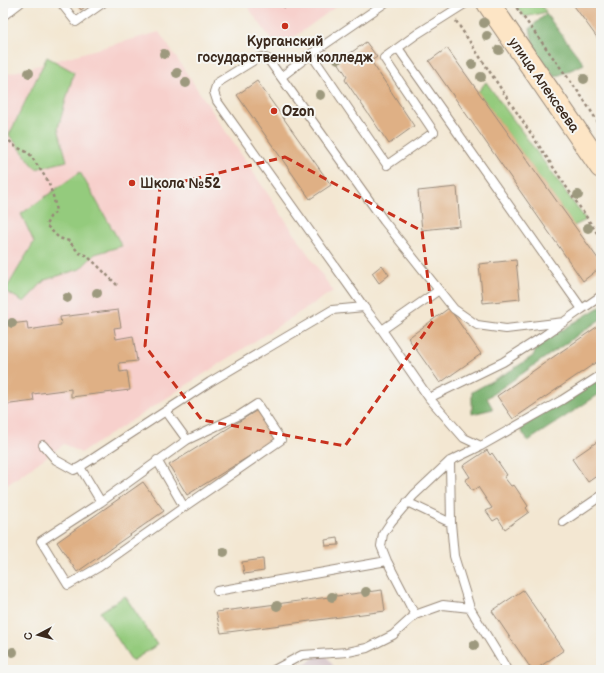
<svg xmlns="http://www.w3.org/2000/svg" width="604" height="673" font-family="'Balsamiq Sans',sans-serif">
<rect width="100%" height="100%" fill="#f6f6f2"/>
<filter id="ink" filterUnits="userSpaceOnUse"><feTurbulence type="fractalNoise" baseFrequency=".025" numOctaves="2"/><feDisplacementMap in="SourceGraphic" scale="8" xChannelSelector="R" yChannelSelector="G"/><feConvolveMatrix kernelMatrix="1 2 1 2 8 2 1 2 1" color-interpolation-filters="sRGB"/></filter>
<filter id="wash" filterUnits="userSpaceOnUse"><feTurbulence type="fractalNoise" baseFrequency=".012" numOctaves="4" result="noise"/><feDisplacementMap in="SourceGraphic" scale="16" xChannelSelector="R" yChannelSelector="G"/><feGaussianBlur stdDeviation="0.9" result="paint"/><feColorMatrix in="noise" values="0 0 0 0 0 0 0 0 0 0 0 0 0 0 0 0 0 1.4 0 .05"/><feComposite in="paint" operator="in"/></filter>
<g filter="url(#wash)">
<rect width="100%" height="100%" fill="#f3e7d2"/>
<path fill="#f7d0cc" d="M245 3H341L278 49Z
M159 32 333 291 81 453 64 444 3 488V75Z"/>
<path fill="#d2bec3" d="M324 652 336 670H306L303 665Z"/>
<path fill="#94cb7d" stroke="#687a4e" d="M513 3H540L546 12 525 17Z
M47 57 74 72 58 128 67 161 36 169 9 135Z
M486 82 586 220 574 226 478 92Z
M80 172 122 246 95 254 80 269 45 280 24 302 5 291 34 242 21 214Z
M125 596 157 645 132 661 100 612Z"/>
<path fill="#77af6c" stroke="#596c45" d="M546 14 584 64 555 77 534 50 530 28Z
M601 306V319L487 398 493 409 472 414V392L515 368 533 356 538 345Z
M601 373V393L528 441 520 429Z"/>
<g id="blocks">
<path fill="#dfb085" d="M76 3H90L81 10Z
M281 3H293L284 8Z
M572 3H601V43Z
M366 42 377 57 371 61 414 126 389 144 345 80 347 76 338 62Z
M447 48 601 263V267L583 281 429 61Z
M257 81 331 185 310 199 237 95Z
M457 187 460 226 422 230 418 191Z
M516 260 520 299 483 303 479 264Z
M382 265 389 275 379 283 372 273Z
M449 308 481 354 440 383 408 338Z
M118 310 121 327 114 328 116 339 133 336 137 361 119 363 120 372 127 371 130 390 71 397V389L33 394 34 401 3 405V325L27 322 28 330 61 325 60 317Z
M601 324V359L513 419 497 396Z
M259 409 277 439 187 495 169 465Z
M601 439V473L588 482 572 459Z
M487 450 490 455 492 453 507 475 504 477 511 486 514 485 528 506 526 508 529 512 505 529 498 518 493 521 486 511 492 508 478 487 472 491 465 480 470 477 463 466Z
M143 482 164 511 77 572 57 542Z
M338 538 339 545 326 546 325 540Z
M263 559 264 571 244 574 242 562Z
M382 590 385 611 221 633 216 612Z
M523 590 564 650 535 670H532L492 611Z"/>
</g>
</g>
<g filter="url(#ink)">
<use href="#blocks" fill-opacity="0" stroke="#978878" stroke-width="1"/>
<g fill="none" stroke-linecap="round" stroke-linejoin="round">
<defs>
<path id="lane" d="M61 3 76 22 103 3
M385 3 311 54 387 165 434 132 384 58 417 34 466 3
M3 16 20 3
M398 48 582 309 601 296
M281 77 311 54
M364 307 217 101 214 92 217 83 256 59 262 57 268 59 384 221 454 309 477 325 506 329 564 322
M382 330 439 290
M429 398 503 362 545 335 582 309
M166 411 187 440
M43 445 56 460 74 470 80 467 210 382 332 310 364 307 382 330 429 398 464 438 481 446 562 400 601 375
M157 460 184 507 99 567 68 585 41 541 101 502 187 440 240 415 257 404 281 440 184 507
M450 461 451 523 454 556 470 608
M80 467 101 502
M407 502 451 523
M563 522 601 496
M217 591 387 561
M415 615 387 561 381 546 383 534 391 522 414 495 450 461 481 446
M274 670 302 655 348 652 367 648 393 635 415 615 443 605 470 608C482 629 496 649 507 670"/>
<path id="secondary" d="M488 3 601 167"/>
</defs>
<use href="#lane" stroke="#978878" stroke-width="10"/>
<use href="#secondary" stroke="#978878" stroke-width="24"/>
<path stroke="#978878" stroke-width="2.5" stroke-dasharray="3 3" stroke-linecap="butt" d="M513 3 582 97 601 127
M456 21 601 239
M3 131 6 138 16 147 29 153 48 181 54 199 56 212 50 217 46 225 59 238 69 241 79 253 86 255 97 265 117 285"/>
<use href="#lane" stroke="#fff" stroke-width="8"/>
<use href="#secondary" stroke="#fde5c5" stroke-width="22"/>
</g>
<g fill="#9d997e">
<circle cx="484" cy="23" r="5"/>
<circle cx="487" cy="36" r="5"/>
<circle cx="499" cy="50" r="5"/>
<circle cx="164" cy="54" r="5"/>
<circle cx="338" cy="59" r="5"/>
<circle cx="472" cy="64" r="5"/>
<circle cx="29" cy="73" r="5"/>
<circle cx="177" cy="73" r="5"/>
<circle cx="481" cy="77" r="5"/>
<circle cx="584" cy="79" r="5"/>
<circle cx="186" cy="83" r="5"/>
<circle cx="320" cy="95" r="5"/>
<circle cx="578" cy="195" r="5"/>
<circle cx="588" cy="228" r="5"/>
<circle cx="97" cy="293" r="5"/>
<circle cx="67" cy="298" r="5"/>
<circle cx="12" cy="323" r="5"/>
<circle cx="224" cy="552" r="5"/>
<circle cx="366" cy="592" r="5"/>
<circle cx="332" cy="597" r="5"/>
<circle cx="277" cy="606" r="5"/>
<circle cx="474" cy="645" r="5"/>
<circle cx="13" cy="652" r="5"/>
</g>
</g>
<path fill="none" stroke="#c8321e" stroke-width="3" stroke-dasharray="8 5" stroke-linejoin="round" d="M285 157 422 231 433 321 345 446 202 420 145 346 160 187Z"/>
<g fill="#c8321e" stroke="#f6f6f2" stroke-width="1.5">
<circle cx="285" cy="26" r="4"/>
<circle cx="274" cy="111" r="4"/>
<circle cx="132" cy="183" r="4"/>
</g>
<g text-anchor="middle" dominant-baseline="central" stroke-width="4" stroke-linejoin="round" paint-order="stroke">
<g font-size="14" font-weight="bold" fill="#3b2a1e" stroke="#f6f6f2" text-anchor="start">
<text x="285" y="41" text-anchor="middle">Курганский<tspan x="285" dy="16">государственный колледж</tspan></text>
<text x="282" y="111">Ozon</text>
<text x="140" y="183">Школа №52</text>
</g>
<g font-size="14" fill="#3b2a1e" stroke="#f6f6f2">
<text transform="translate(544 85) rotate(55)">улица Алексеева</text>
</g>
</g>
<rect width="604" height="673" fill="none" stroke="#f6f6f2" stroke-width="16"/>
<g transform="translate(38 635) rotate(263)" stroke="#f6f6f2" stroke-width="3" paint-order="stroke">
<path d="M0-3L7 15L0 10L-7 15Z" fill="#3b2a1e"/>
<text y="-6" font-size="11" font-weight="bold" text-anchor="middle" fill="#3b2a1e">С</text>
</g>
</svg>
